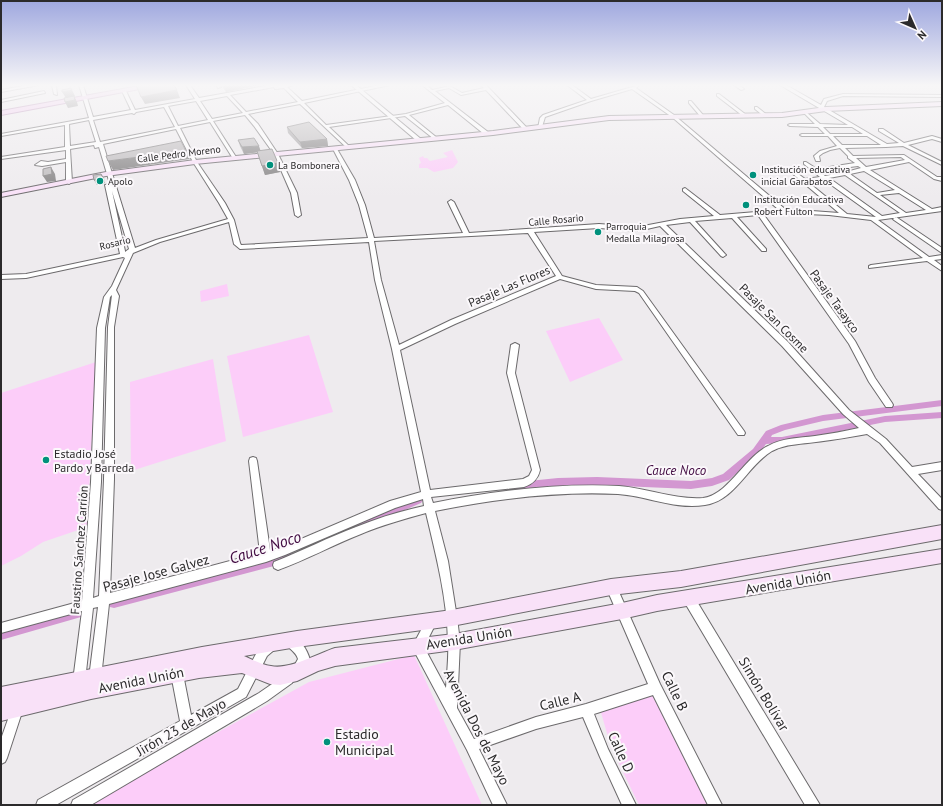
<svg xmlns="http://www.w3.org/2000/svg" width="943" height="806" font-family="'PT Sans',sans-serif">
<rect width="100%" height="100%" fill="#eeebee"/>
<path fill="#fccdf9" d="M452 150 458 162 453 168 434 172 427 168H419V164L421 163 419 158 423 156 424 158H427L430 161 448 157 443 153Z
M227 284 229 296 201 302 200 291Z
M599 318 623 360 570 382 546 331Z
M309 335 333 412 243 437 227 356Z
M213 359 226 441 131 471 130 382Z
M96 362 87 527 43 542 21 556 1 566V393Z
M414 655 482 805H92L91 802 309 682Z
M651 693 707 805H639L611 747 600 709Z"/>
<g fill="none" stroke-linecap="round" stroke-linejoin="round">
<path fill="#d397d1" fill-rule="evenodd" d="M942 400V406L823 421 785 430 772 435 771 437H782L885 416 942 412V418L885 422 782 443 766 444 759 453 729 480 712 486 691 489 597 485 558 486 519 490 516 489 514 486 516 483 519 482 558 478 597 477 691 481 712 478 723 474 753 449 766 431 781 425 823 415Z
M418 496 421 497 423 500 421 503 345 536 342 537 339 536 337 533 339 530Z
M289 552 293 554 294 557 293 560 289 562 114 608 110 607 109 603 110 599 114 598Z
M81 607 85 608 86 612 85 616 81 617 1 640V628Z"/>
<defs>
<path id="minor" d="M28 85H39L1 92V90Z
M52 85H56L57 95 54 94Z
M79 85H83L93 117 131 110 122 91 124 90 126 91 135 110 195 99 186 85H190L199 98 271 85H294L287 87 302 101 380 85H390L304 103 326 125 406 114 445 103 422 85H427L432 90 450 86 462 93 484 88 481 85H486L528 129 524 130 486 90 461 95 449 88 435 91 488 132V134H484L448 105 409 115 436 137V138L434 139 405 116 329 127 349 146V147L347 148 300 104 248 114 258 124 278 154 297 193 301 215 298 217 295 215 291 193 274 154 254 126 245 115 213 121 236 157 234 158 232 157 210 122 180 128 197 162 225 203 234 220 240 243 241 245 368 238 359 205 349 180 333 149 335 148 337 149 355 180 365 205 374 238 463 233 448 202 451 200 454 202 469 233 599 224 638 227 680 219 714 216 683 191V189L685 188 720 215 756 212 759 210 761 212 779 210 672 117 632 89 591 101 545 117 542 127 538 128 540 118 543 115 587 100 567 85H572L591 99 639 85 636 88 674 115 785 209 839 213 793 174 797 173 805 179 820 177 804 164V162H806L817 169 855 163 848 158V156L840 148 830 150 823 153 819 156 820 161H816L814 156 820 151 837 146 828 136H802L800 135 802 134H825L818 127 790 126 788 125 790 124H815L804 113 806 112 820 124 848 125 780 85H786L821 105 824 99 843 94 942 95V97L843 96 827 101 824 107 887 144 899 143 879 131V129H883L904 143 932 136 942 139V142L932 139 908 145 942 162V165L903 146 886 147 845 148 853 156 904 155 937 177H942V181L934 179 909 162 870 170 932 209 942 207V211L878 220 929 257 942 255V259L934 260 942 266V271L927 261 869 268V266L871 265 923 258 871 220 829 215 784 213 764 215 855 341 875 378 892 403 893 405 892 407H886L869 382 849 344 758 215 737 217 766 249V251H762L732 218 695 221 725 254 726 255 723 257 721 256 690 222 666 225 788 342 849 410 886 439 912 467 942 462V470L918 474 942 499V510L939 509 880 443 867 434C850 437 833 440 816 442 801 444 785 444 772 451 747 466 735 501 705 505 676 510 647 496 618 494 557 491 494 499 435 511L448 561 457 618 460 642 457 708 474 739 536 717 586 704 648 684 606 587 607 583 611 582 615 583 660 684 722 805H708L653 695 594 714 608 749 636 805H622L600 757 583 717 536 729 479 749 507 805H493L467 750 412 647 428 617 432 616 436 617 437 621 424 647 446 688C447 672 449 656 448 641 447 598 436 555 426 513 404 519 382 525 361 534 333 545 306 560 278 570L274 568 273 565 274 562C302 551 329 537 356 527 378 518 401 511 424 506L423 499 395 508 285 555 266 562 109 604 101 678 99 682 95 684 91 682 89 678 98 607 93 608 85 681 83 685 79 687 75 685 73 681 82 611 1 633V623L82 601 91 482 97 328 104 297 112 286 125 258 123 257 26 278 1 279V275L26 274 120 254 105 185 110 184 99 147 95 148 94 145 70 149 72 182 69 184 66 182V162L42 166 35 165 41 161 48 162 66 159V150L1 159V157L65 147V125L1 136V134L89 118ZM274 87 275 89 284 88 298 102 246 112 230 95ZM227 96 243 113 212 119 200 101ZM196 101 208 120 178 126 168 106ZM164 107 175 127 100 142 93 120 132 113 134 114 136 112ZM89 120 96 142 70 146 69 124ZM823 127H852L863 134H830ZM176 129 193 162 219 203 228 219 156 240 135 248 103 144ZM833 136H867L881 145H842ZM901 157 905 160 866 167 856 158ZM858 166 861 168 846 172 842 168ZM836 169 841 173 825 176 820 172ZM864 171 895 190 877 193 850 174ZM845 175 900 213 882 216 829 178ZM823 179 876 217 847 214 808 182ZM112 191 129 249 125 252V251ZM899 193 926 210 906 213 880 195ZM229 222 234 244 240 249 369 242 375 280 392 349 421 492 390 501 280 548 270 550 257 461 256 458 253 457 250 458 249 461 260 553 110 593 114 479V327L119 296 116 290 133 253 160 242ZM660 226 782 346 843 414 859 428C845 431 830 434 815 436 799 438 782 438 768 446 745 457 728 495 703 498 675 500 647 488 619 486 557 483 493 491 433 503L431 497 524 487C533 484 538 479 540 470L515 373 519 345 515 343 511 345 507 373 532 470 529 476 523 479 430 490 400 350 455 324 560 279 596 289 635 291 639 293 738 435H744L745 433 744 431 643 291 637 287 596 285 562 276 534 232 599 228 638 231ZM528 233 556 276 451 320 399 345 381 280 374 241ZM112 295 108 327 104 479 99 596 93 598 101 482 105 328 110 297Z
M216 85H220L221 87 218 88Z
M734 85H739L744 89 741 90Z
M44 91 45 93 1 102V100Z
M717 94H719L745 114V116H743L717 96Z
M689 101H691L703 115V117H701L689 103Z
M755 107H757L767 115V117H765L755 109Z
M896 217 942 248V253L894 220 893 219Z
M689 594 693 595 820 805H805L685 603 684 599 685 595Z
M290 635C301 640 307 649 310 660L302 674 298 676 294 674 292 670 298 659C296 651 287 648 284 641L286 637Z
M270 640 274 642 276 646 274 650 267 656 246 697 56 805H36L38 800 180 721 171 674 173 670 177 668 181 670 183 674 191 715 238 689 259 648Z
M288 673 292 675 294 679 292 683 267 701 91 805H71L73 800 259 693Z
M17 703 21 705 23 709 7 758 5 762 1 764V739L13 705Z"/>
<path id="tertiary" d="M351 85H356L421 139V141H417Z"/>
<path id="secondary" d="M942 102V106L826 111 782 117 609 120 493 135 195 164 106 176 1 197V193L106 172 195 160 493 131 609 116 782 113 826 107Z
M942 525V539L681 587 611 595 452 626 297 647 244 656C253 660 262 665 271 666 289 670 317 654 335 648L454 634 622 603 657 595 942 549V563L657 611 622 619 454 650 335 666 318 671 297 681 280 685 270 684 242 673 199 678 91 699 1 721V687L202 647 297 631 452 610 611 579 681 571Z"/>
<path id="primary" d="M145 85H161L1 115V111Z"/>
</defs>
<use href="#minor" stroke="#6c6a6c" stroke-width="2"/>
<use href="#tertiary" stroke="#6c6a6c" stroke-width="2"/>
<use href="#secondary" stroke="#6c6a6c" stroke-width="2"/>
<use href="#primary" stroke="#a873a6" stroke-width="2"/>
<use href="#minor" fill="#fff" fill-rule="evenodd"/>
<use href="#tertiary" fill="#fff" fill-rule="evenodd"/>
<use href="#secondary" fill="#f9e1f8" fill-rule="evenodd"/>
<use href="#primary" fill="#f3c3f1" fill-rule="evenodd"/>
</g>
<path fill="#a3a1a3" d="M221 85H260L226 92Z
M287 127 327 139 328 146 302 148 288 133Z
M238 140 260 150 278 163 280 172 265 175 257 152 244 154 240 146Z"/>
<path fill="#858384" d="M224 85H260L226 92Z
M71 88 75 96 66 98 62 92Z
M177 90 180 98 145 104 141 97Z
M74 96 77 102 78 106 68 108 65 102Z
M327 139 328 146 302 148 300 142Z
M259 146 261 152 244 154 242 147Z
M186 151 190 159 113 170 108 161Z
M278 163 280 172 265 175 262 166Z
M51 167 55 174 56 181 47 182 43 176Z
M101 174 104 178 105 183 97 185 94 180Z"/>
<path fill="#bebbbd" stroke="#858384" d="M136 85H174L177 90 141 97Z
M71 88 72 90 62 92V90Z
M74 96 75 100 65 102 64 98Z
M309 122 327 139 300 142 287 127Z
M254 138 259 146 242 147 238 140Z
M181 141 186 151 108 161 106 156Z
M272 149 278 163 262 166 257 151Z
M51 167 52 174 43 176V169Z
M101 174 103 178 94 180 93 175Z"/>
<linearGradient id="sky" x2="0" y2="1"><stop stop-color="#9fa8df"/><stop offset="0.43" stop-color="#f7f6f7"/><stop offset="1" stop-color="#f7f6f7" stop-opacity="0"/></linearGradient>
<rect width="943" height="198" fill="url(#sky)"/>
<g fill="#00917c" stroke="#fbf8fb" stroke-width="1.5">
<circle cx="270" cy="165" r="4"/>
<circle cx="753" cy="175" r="4"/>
<circle cx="100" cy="181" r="4"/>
<circle cx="746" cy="205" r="4"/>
<circle cx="598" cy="232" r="4"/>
<circle cx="46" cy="460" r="4"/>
<circle cx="327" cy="742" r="4"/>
</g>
<g text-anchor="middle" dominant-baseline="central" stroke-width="4" stroke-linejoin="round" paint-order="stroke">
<g font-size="10" fill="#2b2a2b" stroke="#fbf8fb">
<text transform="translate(179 154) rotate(-7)">Calle Pedro Moreno</text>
<text transform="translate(556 220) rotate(-5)">Calle Rosario</text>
<text transform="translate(115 243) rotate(-14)">Rosario</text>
</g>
<g font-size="10" fill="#2b2a2b" stroke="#fbf8fb" text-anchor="start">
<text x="278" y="165">La Bombonera</text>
<text x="761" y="169">Institución educativa<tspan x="761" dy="12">inicial Garabatos</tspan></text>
<text x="108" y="181">Apolo</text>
<text x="754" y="199">Institución Educativa<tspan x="754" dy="12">Robert Fulton</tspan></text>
<text x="606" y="226">Parroquia<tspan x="606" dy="12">Medalla Milagrosa</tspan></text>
</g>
<g font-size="12" fill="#2b2a2b" stroke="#fbf8fb">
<text transform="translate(509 286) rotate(-23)">Pasaje Las Flores</text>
<text transform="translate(835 301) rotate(54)">Pasaje Tasayco</text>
<text transform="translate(774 318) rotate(45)">Pasaje San Cosme</text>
<text transform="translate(79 550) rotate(-86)">Faustino Sánchez Carrión</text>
</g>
<g font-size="12" fill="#2b2a2b" stroke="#fbf8fb" text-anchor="start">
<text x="54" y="453">Estadio José<tspan x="54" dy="14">Pardo y Barreda</tspan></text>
</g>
<g font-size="13" font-style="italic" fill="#430d43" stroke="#fbf8fb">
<text x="676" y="470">Cauce Noco</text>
</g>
<g font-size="14" fill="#2b2a2b" stroke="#fbf8fb">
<text transform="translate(156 573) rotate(-15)">Pasaje Jose Galvez</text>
<text transform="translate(788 582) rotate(-10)">Avenida Unión</text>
<text transform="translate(469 638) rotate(-9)">Avenida Unión</text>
<text transform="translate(141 680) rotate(-11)">Avenida Unión</text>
<text transform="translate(675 691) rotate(64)">Calle B</text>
<text transform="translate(764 694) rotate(59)">Simón Bolívar</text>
<text transform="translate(560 701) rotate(-14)">Calle A</text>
<text transform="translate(181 727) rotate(-30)">Jirón 23 de Mayo</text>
<text transform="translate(477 727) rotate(63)">Avenida Dos de Mayo</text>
<text transform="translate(621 752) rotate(65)">Calle D</text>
</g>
<g font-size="14" fill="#2b2a2b" stroke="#fbf8fb" text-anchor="start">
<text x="335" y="734">Estadio<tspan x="335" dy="16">Municipal</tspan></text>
</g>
<g font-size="16" font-style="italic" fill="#430d43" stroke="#fbf8fb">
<text transform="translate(265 547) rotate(-18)">Cauce Noco</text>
</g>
</g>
<rect width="943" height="806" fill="none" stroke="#2b2a2b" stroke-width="4"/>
<g transform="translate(915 28) rotate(135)" stroke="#fbf8fb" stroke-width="3" paint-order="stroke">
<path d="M0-3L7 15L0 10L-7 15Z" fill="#2b2a2b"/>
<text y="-6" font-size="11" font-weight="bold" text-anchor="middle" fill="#2b2a2b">N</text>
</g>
</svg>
